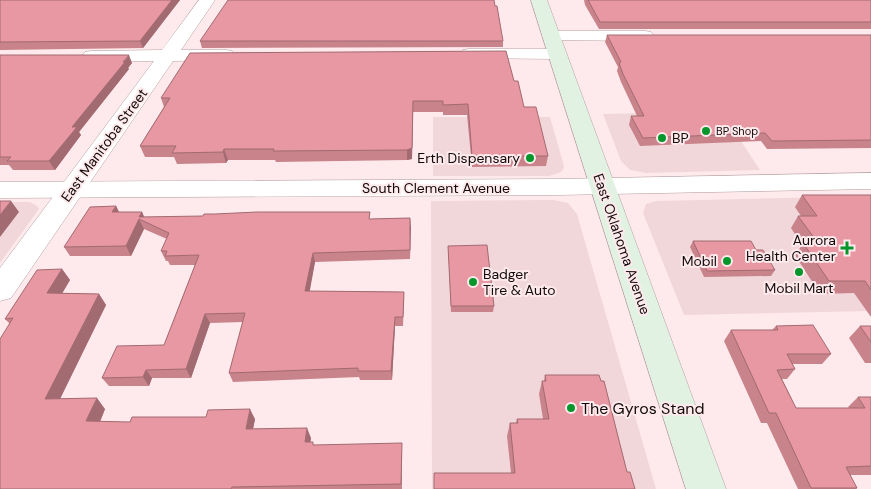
<svg xmlns="http://www.w3.org/2000/svg" width="871" height="489" font-family="'DM Sans',sans-serif">
<rect width="100%" height="100%" fill="#feeaec"/>
<path fill="#f2d7da" d="M721 111 760 170 646 173 630 170 621 161 603 114Z
M433 117H550L564 166 563 170 559 173 549 176H433Z
M871 196V311L684 315 643 213 646 204 656 201Z
M554 200 568 203 577 214 656 489H432L431 201Z
M0 202H30L37 206 39 209 0 263Z"/>
<g fill="none" stroke-linecap="round" stroke-linejoin="round">
<defs>
<path id="minor" d="M199 0H215L181 50H226L232 51 235 55 232 59 226 60 173 61 11 298 0 301V268L154 61H91L85 60 82 56 85 52 91 51 162 50Z
M551 31H645L651 32 654 36 651 40 645 41 545 40 542 36 545 32Z
M469 49H557L563 50 566 54 563 58 557 59 463 58 460 54 463 50Z"/>
<path id="tertiary" d="M871 173V189L558 195 0 198V182L558 179Z"/>
<path id="secondary" d="M531 0H547L726 489H686Z"/>
</defs>
<use href="#minor" stroke="#b49ea0" stroke-width="1"/>
<use href="#tertiary" stroke="#b49ea0" stroke-width="1"/>
<use href="#secondary" stroke="#b49ea0" stroke-width="1"/>
<use href="#minor" fill="#fff" fill-rule="evenodd"/>
<use href="#tertiary" fill="#fff" fill-rule="evenodd"/>
<use href="#secondary" fill="#e2f2e2" fill-rule="evenodd"/>
</g>
<path fill="#c8838b" d="M0 0H180L143 48 0 50Z
M584 0H871V29H599L585 5Z
M607 35H871V148L767 149 761 141 640 146 629 125 631 116H637L621 82 617 71 618 67 605 42Z
M200 41H503V47L202 48Z
M0 55 132 63 128 68 129 69 79 132 81 135 55 170H13L9 165H0Z
M514 81 524 107 548 156 546 166 472 167 467 115H443V112H413L412 159 407 160 276 162 275 160H228L226 163 177 164 174 157H145L140 146 164 107 161 98Z
M802 195H871V317L854 293 820 294 795 255 802 245 791 228 798 216H801L795 207Z
M116 206 119 212H142L144 217 371 219 410 218V259L315 262 309 291 404 292V301L403 326H395L392 380H360L359 377 233 382 229 373 243 322 210 323 191 378H152L149 386H109L102 378 164 345 195 265H170L168 261H166L161 251 167 239 144 229 131 256H70L64 247Z
M693 241 756 250 775 270 771 276 704 277 690 247Z
M448 246 494 306 493 312H451Z
M62 269 70 280 62 293 99 294 106 305 60 399 105 409 100 422H130L255 419 253 429 311 438 310 442 314 445 402 453V489H0L10 324 5 319Z
M776 326 831 354 822 364H792L795 369 787 379H782L796 408H849L848 407 858 397H871V475H850L857 488 856 489H798L767 423H761L724 341 731 330H772Z
M860 326H871V363H865L849 338Z
M545 375 627 472 511 473 507 436 510 423H516L517 419H543L539 394 542 381H544Z"/>
<path fill="#a26a71" d="M172 0H180L143 48 140 41Z
M129 55 132 63 128 68 129 69 79 132 81 135 55 170 49 161 72 127Z
M413 101 412 159 407 160V150Z
M224 149 228 160 226 163 223 152Z
M11 201 19 212 0 237V215Z
M116 206 121 216 112 212Z
M142 212 146 221 139 217Z
M410 218 411 228 410 259Z
M139 219 144 229 131 256 126 246Z
M313 253 315 262 308 301 305 291Z
M62 269 70 280 56 304 47 293Z
M99 294 106 305 55 409 45 399Z
M205 314 210 323 191 378 186 369Z
M395 317V326L392 380 391 371Z
M146 370 152 378 149 386 143 377Z
M97 398 105 409 96 431 86 421Z
M250 409 255 419 251 439 246 429Z
M307 428 311 438 309 451 305 442Z"/>
<path fill="#e898a2" stroke="#a26a71" d="M0 0H172L140 41 0 42Z
M228 0H494L495 6H497L503 41H200Z
M588 0H871V22H600Z
M607 35H871V140L772 141 765 133 643 138 631 116H644L623 74 619 63 621 62Z
M506 51 514 81H518L524 107H536L548 156H472L468 104 443 105V101H413L412 148 407 150 273 151 274 149H224L223 152 172 153 176 146H140L170 98H161L190 53Z
M0 55H129L123 62H125L72 127H77L49 161H7L11 157H0Z
M802 195H871V290L865 281H829L803 243H818L798 216H817Z
M0 201H11L0 215Z
M116 206 112 212H142L139 217 203 216 204 214H215L257 212H370L369 219 410 218V250L313 253 305 291 404 292 403 317H395L391 371H358V368L229 373 245 313 205 314 186 369 146 370 143 377 102 378 117 346 164 345 199 255 165 256 167 251H161L169 233 139 219 126 246 64 247 90 207Z
M693 241H751L756 250H763L775 270 707 271Z
M487 245 494 306H451L448 246Z
M62 269 47 293 99 294 45 399 97 398 86 421 130 422 132 417H206L208 410 250 409 246 429 307 428 305 442H313V445L402 443 401 484 232 487 231 489H0V339L13 318 5 319 37 270Z
M813 325 831 354H787L795 369 777 370 796 408H865L858 397H871V466L846 467 857 488H811L776 413H769L731 330H778L776 326Z
M860 326H871V342Z
M545 375H599L601 381H604L627 472H630L635 489H434V473H515L510 423H518L517 419H549L542 381H546Z"/>
<g fill="#05962c" stroke="#feeaec" stroke-width="2">
<circle cx="706" cy="131" r="5"/>
<circle cx="662" cy="138" r="5"/>
<circle cx="530" cy="158" r="5"/>
<path d="M844.5 240.5h5v5h5v5h-5v5h-5v-5h-5v-5h5z"/>
<circle cx="727" cy="261" r="5"/>
<circle cx="799" cy="272" r="5"/>
<circle cx="473" cy="282" r="5"/>
<circle cx="571" cy="408" r="5"/>
</g>
<g text-anchor="middle" dominant-baseline="central" stroke-width="4" stroke-linejoin="round" paint-order="stroke">
<g font-size="11" fill="#11090a" stroke="#feeaec" text-anchor="start">
<text x="716" y="131">BP Shop</text>
</g>
<g font-size="14" fill="#11090a" stroke="#feeaec" text-anchor="end">
<text x="672" y="138" text-anchor="start">BP</text>
<text x="520" y="158">Erth Dispensary</text>
<text x="836" y="240">Aurora<tspan x="836" dy="16">Health Center</tspan></text>
<text x="717" y="261">Mobil</text>
<text x="483" y="274" text-anchor="start">Badger<tspan x="483" dy="16">Tire &amp; Auto</tspan></text>
<text x="799" y="288" text-anchor="middle">Mobil Mart</text>
</g>
<g font-size="14" fill="#11090a" stroke="#feeaec">
<text transform="translate(104 145) rotate(-54)">East Manitoba Street</text>
<text x="436" y="188">South Clement Avenue</text>
<text transform="translate(622 244) rotate(71)">East Oklahoma Avenue</text>
</g>
<g font-size="16" fill="#11090a" stroke="#feeaec" text-anchor="start">
<text x="581" y="408">The Gyros Stand</text>
</g>
</g>
</svg>
